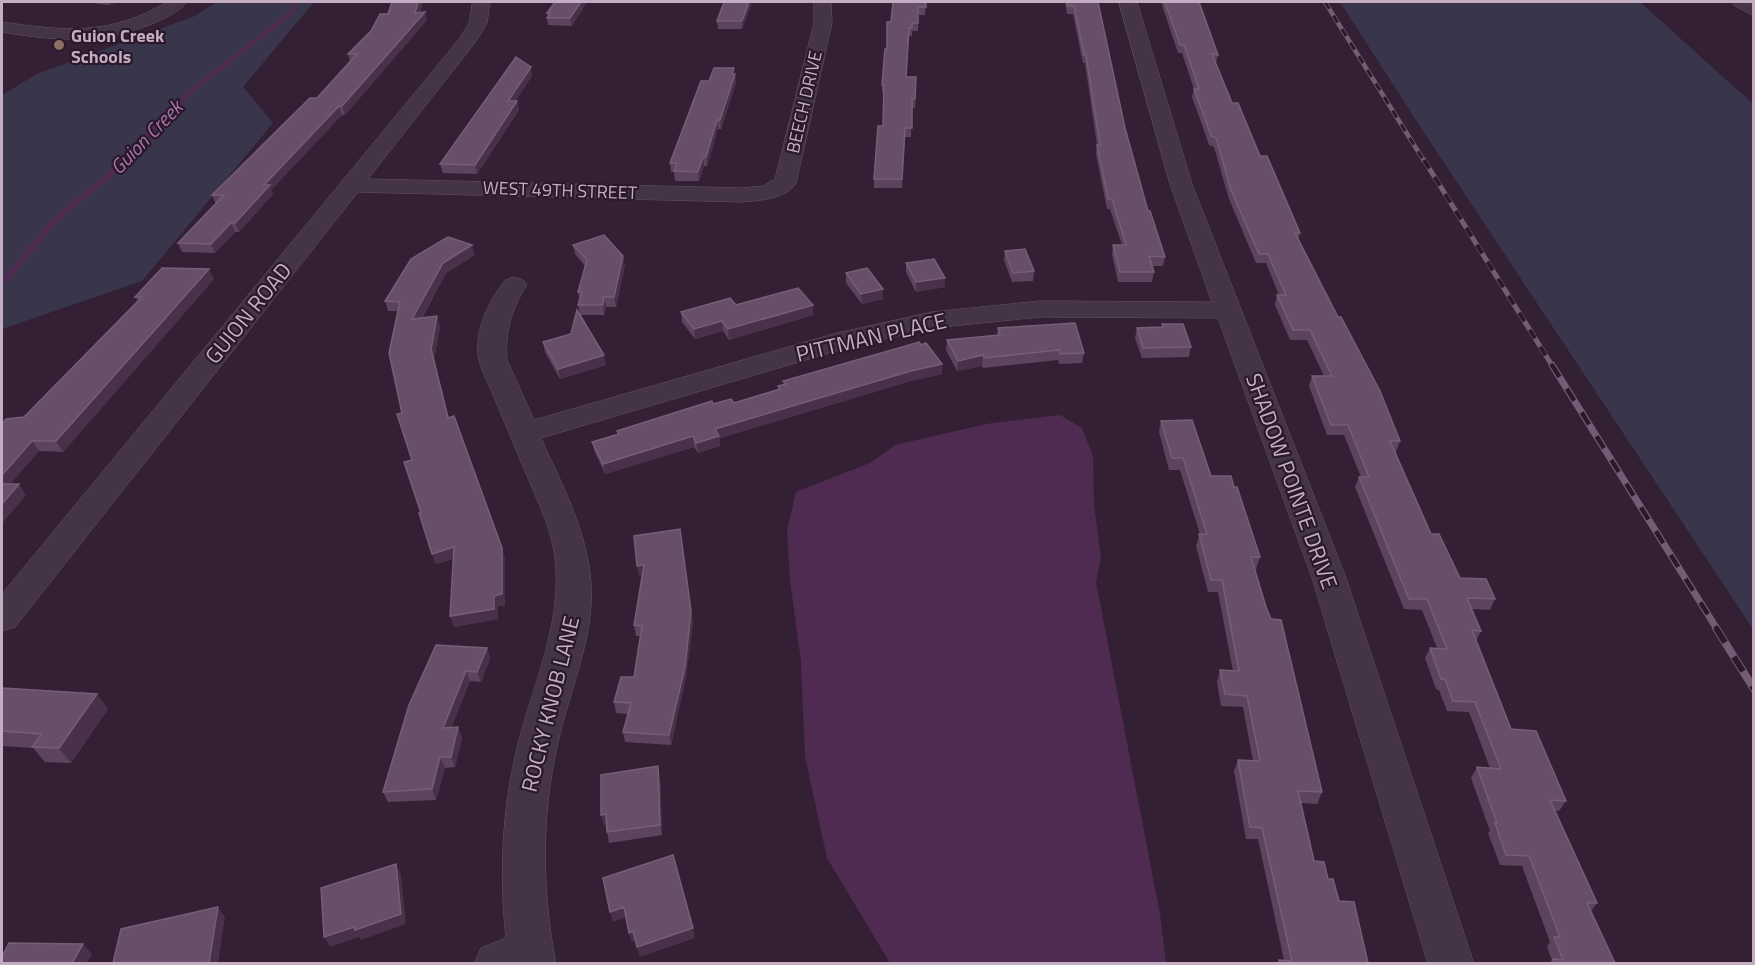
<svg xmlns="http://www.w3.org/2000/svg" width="1755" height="965" font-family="'Titillium Web',sans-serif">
<rect width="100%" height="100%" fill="#342035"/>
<path fill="#39354b" d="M217 2H314L243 87 273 123 142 281 2 329V95L37 74 195 16Z
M1340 2H1640L1753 104V629L1425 134Z"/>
<path fill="#502b51" d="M1060 415 1082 428 1093 456 1094 505 1101 557 1096 582 1160 914 1166 963H890L827 858 805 756 801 662 790 580 787 531 796 492 870 463 895 445 986 424Z"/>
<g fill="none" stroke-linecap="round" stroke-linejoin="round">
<path stroke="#502b51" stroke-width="4.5" d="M122 161 190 92 291 13 296 2"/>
<path stroke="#502b51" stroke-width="6" d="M2 280 8 277 55 220 105 179 124 160"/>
<defs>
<path id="minor" d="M167 2H187C180 11 166 18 156 22 106 45 55 41 2 32V22C64 31 111 36 167 2Z
M473 2H490L487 23 477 40 368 179 742 188 763 186 775 179 814 23V2H831L832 23 796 183C785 200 760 200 742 202L358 192 15 627 2 631V594L460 38 469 23Z
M1119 2H1137L1192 184 1346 578 1474 964H1428L1312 578 1218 318 1040 317 932 328 853 346 541 438C562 485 587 530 591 583 595 638 568 693 557 747 541 819 542 891 556 964H474L481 948 506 938C499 874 502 811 517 748 532 685 563 625 555 558 552 532 541 509 531 485 519 457 508 430 496 402 491 388 482 374 479 360 473 331 489 302 505 280L514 277 523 280 527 285C511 309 505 332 507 360L534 420 837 333 932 312 1040 301 1212 302 1170 184Z
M1733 2 1754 3V16L1735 6Z"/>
</defs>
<use href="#minor" stroke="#645164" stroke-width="1"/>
<use href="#minor" fill="#453346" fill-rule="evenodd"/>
<defs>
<path id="rail-far3" d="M1325 2 1424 161"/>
<path id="rail-far2" d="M1424 160 1553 367"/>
<path id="rail-far1" d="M1552 365 1717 629"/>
<path id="rail" d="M1716 628 1754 689"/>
</defs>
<use href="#rail-far3" stroke="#735c74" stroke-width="4.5"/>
<use href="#rail-far2" stroke="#735c74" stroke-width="5"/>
<use href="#rail-far1" stroke="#735c74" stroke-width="7"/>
<use href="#rail" stroke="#735c74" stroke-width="8"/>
<use href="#rail-far3" stroke="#2a192a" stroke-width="3" stroke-dasharray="8" stroke-linecap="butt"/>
<use href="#rail-far2" stroke="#2a192a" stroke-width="4" stroke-dasharray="10" stroke-linecap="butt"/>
<use href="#rail-far1" stroke="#2a192a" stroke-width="4.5" stroke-dasharray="14" stroke-linecap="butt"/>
<use href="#rail" stroke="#2a192a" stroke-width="6" stroke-dasharray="17" stroke-linecap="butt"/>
</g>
<path fill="#5d445e" d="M85 2H118L109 5Z
M423 2 420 12 427 20 345 115H342L271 190 273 194 239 232H235L215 253 182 252 178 243 216 204 212 195 317 98 350 62 348 54 388 14Z
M587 2 572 26 548 25 547 18 548 16 547 13Z
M752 2 742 29H718L717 21Z
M926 2 925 15H918V31H912V36H909L906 77H916L915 108H912L911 137H905L902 188H874V179L883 126 884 93H882V85L891 22Z
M1065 2H1098L1125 128 1148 211 1165 257 1163 266H1152L1154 272 1152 282H1118L1112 254 1113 245H1122L1110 209H1107L1096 154 1097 145 1085 63H1083L1073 14H1067Z
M1161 2H1199L1218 55 1216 63H1215L1232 103 1300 233 1298 240 1400 441 1396 452H1394L1431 534 1460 578 1495 599 1490 610 1472 609 1481 631 1476 641 1511 729 1566 801 1559 811H1555L1597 903 1591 911 1615 963H1549L1552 960 1547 947 1550 942 1522 866 1500 865 1488 833 1490 831 1471 778 1477 767 1490 768 1469 712 1447 711 1439 690 1436 689 1425 658 1430 648H1437L1422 610 1404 609 1355 487 1359 477H1361L1344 435H1327L1309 386 1312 376H1324L1307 340H1290L1275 305 1277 295H1279L1266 263H1256L1229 199 1214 147 1209 145 1201 122 1192 97 1194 89 1182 53H1178Z
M735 74 736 83 721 129H718L707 166H704L699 181H675L674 172H671L670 163 709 81Z
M532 76 515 101H517L519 110 477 174 443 173 440 164Z
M573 245 625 265 616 307H606L604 315H581L606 365 560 379 545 352 543 342 571 334 580 315 578 305 580 301 578 292 585 266 575 254Z
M1005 251 1034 271 1033 281 1012 282 1004 260Z
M475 255 446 273 422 318 440 326 434 359 449 418 505 559V605L498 606V619L454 627 453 559 436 564 421 513 412 460 402 413 398 311H388L385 301Z
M906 263 945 278V287L916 292 906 272Z
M846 273 883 289V299L862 304 846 283Z
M214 279 63 452 39 451 10 484 26 495 2 523V424L24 417 138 301 135 297Z
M736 305 813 315 729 340 723 331 695 339 682 322 681 312Z
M1162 324 1191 347 1189 357 1142 358 1135 338 1137 328 1162 327Z
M998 328 1084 353 1082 363 1059 364 1058 360 983 368 982 366 957 371 946 350 947 340 997 335Z
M921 345 942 364V374L911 381 720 438V446L698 453 694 447 605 474 595 452 592 442 618 435 617 431 713 404 734 403 778 390V386L784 385 783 381Z
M1161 421 1211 476 1260 557 1256 569H1255L1322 792 1317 804 1301 803 1314 861 1328 879 1368 963H1278L1279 960H1284L1258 839H1246L1234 771 1238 760 1253 761 1243 707 1221 706 1217 682 1220 670 1233 671 1218 592H1208L1196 546 1200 534 1180 470H1169L1159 432Z
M637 566 693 622 686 677 671 745 625 742 623 732 628 714 616 713 614 702 634 677 640 636H636L634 625 642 576H639Z
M487 648 490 659 481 682 470 681 451 728 458 727 462 738 455 767 445 768 436 800 388 802 383 792 409 705Z
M2 688 108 709 71 763 45 762 33 748 2 746Z
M660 777 662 835 609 843 607 832 606 824 604 825 601 815Z"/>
<path fill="#483149" d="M107 2H118L109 5Z
M418 2H423L417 20 415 13Z
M581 2H587L572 26 570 18Z
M749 2H752L742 29V21Z
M425 12 427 20 345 115 342 106Z
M531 67 532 76 510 110 508 101Z
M734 68 736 83 721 129 720 120Z
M517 101 519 110 477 174 475 165Z
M339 106 342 115 271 190 273 194 239 232 235 223 264 185Z
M717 120 718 129 707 166 706 157Z
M703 157 704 166 699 181 698 172Z
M231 223 235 232 215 253 211 244Z
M472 245 475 255 446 273 415 329 412 319 443 263Z
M623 256 625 265 616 307 614 297Z
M209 269 214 279 63 452 56 441Z
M945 278V287L916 292V282Z
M883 289V299L862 304 861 294Z
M604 297 606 307 604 315 603 305Z
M813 305V315L729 340 728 329Z
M437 316 440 326 434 359 452 429 431 349Z
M722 321 723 331 695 339 694 329Z
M604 355 606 365 560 379 558 369Z
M983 355 982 366 957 371 958 361Z
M942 364V374L911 381 720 438V446L698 453 696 443 715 429 911 371Z
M693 436 694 447 605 474 603 464Z
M32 441 39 451 2 493V475Z
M19 484 26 495 2 523V504Z
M680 529 693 622 686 677 671 745 669 735Z
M454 547 458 557 436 564 432 554Z
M502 548 505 559V605L498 606V619L454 627 450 616 494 596Z
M644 565 646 575 639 576 637 566Z
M487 648 490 659 481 682 477 672Z
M466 671 470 681 447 738 443 728Z
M97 694 108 709 71 763 59 748Z
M458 727 462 738 455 767 451 757Z
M440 757 445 768 436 800 432 789Z
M658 766 660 777 662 835 660 825Z
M606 814 609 824 604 825 601 815Z
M396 864 401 874 406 924 361 940 359 937 330 947 324 937 354 927Z
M218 907 225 917 218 963H209Z
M624 907 626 917 613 922 610 912Z
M693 928 695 938 640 957 637 947Z
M633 931 636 941 632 942 629 933Z
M83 944 92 954 87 963H72Z"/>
<path fill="#684f69" stroke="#765e77" stroke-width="1.5" d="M392 2H418L415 13 425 12 342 106H339L264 185H270L235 223H231L211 244 178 243 224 195H212L310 98H317L357 54H348L371 31 380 14H388Z
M555 2H581L570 18H547L550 13H547Z
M724 2H749L742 21H717Z
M893 2H926V7H918V23H912V28H909L906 77H916L915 99H912V128H905L902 179H874L878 126H883L884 85H882L885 49H887V22H891Z
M1067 2H1098L1125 128 1148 211H1150L1165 257 1149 256 1154 272H1120L1113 245H1126L1112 199H1108L1097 145H1100L1086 55H1084L1074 6H1068Z
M1165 2H1199L1218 55 1212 54 1232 103H1238L1260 156H1267L1300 233H1295L1338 317H1341L1380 391 1400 441H1390L1431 534H1439L1460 578 1486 579 1495 599 1467 598 1481 631 1472 630 1511 729 1536 731 1566 801 1550 800 1597 903H1587L1615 963H1555L1553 959 1563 960 1554 937H1560L1529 856 1506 855 1495 823H1497L1477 767 1501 769 1475 702 1453 701 1445 679H1441L1430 648 1447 649 1427 599H1409L1359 477H1369L1348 425H1331L1312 376H1332L1310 330H1293L1277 295H1286L1268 254H1259L1231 190 1216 138 1211 136 1203 113 1194 89H1199L1184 45H1180Z
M516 57 531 67 508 101H517L475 165 440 164Z
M714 68H734L732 74H735L720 120H717L706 157H703L698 172 674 171 677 163H670L701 81H709Z
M604 235 623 256 614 297H604L603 305H578L582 292H578L587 260 573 245Z
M448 237 472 245 443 263 412 319 437 316 431 349 448 418 454 416 502 548V594L494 596V609L450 616 454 547 432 554 419 513H421L404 462 412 460 397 414 402 413 389 353 400 302 385 301 411 259Z
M1025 249 1034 271 1013 273 1005 251Z
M934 259 945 278 916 282 906 263Z
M162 268 209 269 56 441H32L2 475V424L6 419 24 417 142 297H135Z
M867 268 883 289 861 294 846 273Z
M798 288 813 305 728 329 722 321 694 329 681 312 730 298 736 305Z
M577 310 604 355 558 369 543 342 571 334Z
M1075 323 1084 353 1060 354 1059 350 984 358 983 355 958 361 947 340 1000 335 998 328Z
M1162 324H1183L1191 347 1143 348 1137 328 1163 327Z
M919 342 921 345 926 343 942 364 911 371 715 429 719 436 696 443 693 436 603 464 592 442 619 434 617 431 712 401 713 404 731 399 734 403 780 389 778 386 786 384 783 381Z
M1192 420 1211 476H1231L1234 487H1237L1260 557H1251L1266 607 1271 619 1281 620 1322 792 1298 791 1314 861 1324 862 1328 879H1333L1339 901 1354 902 1368 963H1280L1279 960 1292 961 1262 828 1250 827 1238 760 1260 761 1247 696 1225 694 1220 670 1239 671 1222 580H1211L1199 534H1207L1183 458H1172L1161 421Z
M2 484H19L2 504Z
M680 529 691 611 685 667 669 735 623 732 631 703 614 702 621 677H634L642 626 634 625 644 565 637 566 634 536Z
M436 645 487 648 477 672 466 671 443 728 458 727 451 757H440L432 789 383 792 409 705Z
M2 688 97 694 59 748 32 747 42 734 2 731Z
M658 766 660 825 607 832 606 814 601 815V775Z
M673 855 693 928 637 947 633 931 629 933 624 907 610 912 603 878Z
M396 864 401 914 355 930 354 927 324 937 321 888Z
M218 907 209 963H113L121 929Z
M9 943 83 944 72 963H2V957Z"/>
<circle fill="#8d6e63" stroke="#2a192a" stroke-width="2" cx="59" cy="45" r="6"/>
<g text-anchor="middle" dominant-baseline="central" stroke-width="4.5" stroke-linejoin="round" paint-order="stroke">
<g font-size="18" font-weight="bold" fill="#c3adc3" stroke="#2a192a" text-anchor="start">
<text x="71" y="35">Guion Creek<tspan x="71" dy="21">Schools</tspan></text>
</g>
<g font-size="18" fill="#c3adc3" stroke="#2a192a">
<text transform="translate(804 102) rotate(-77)">BEECH DRIVE</text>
<text transform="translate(560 190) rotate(2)">WEST 49TH STREET</text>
</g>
<g font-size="20" font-style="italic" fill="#a975ab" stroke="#2a192a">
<text transform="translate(146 137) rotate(-46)">Guion Creek</text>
</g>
<g font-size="22" fill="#c3adc3" stroke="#2a192a">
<text transform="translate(248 313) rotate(-51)">GUION ROAD</text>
<text transform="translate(871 337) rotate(-13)">PITTMAN PLACE</text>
<text transform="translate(1292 481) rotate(70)">SHADOW POINTE DRIVE</text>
<text transform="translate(550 704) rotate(-76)">ROCKY KNOB LANE</text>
</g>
</g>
<rect width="1755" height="965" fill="none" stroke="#c3adc3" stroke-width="6"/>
</svg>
